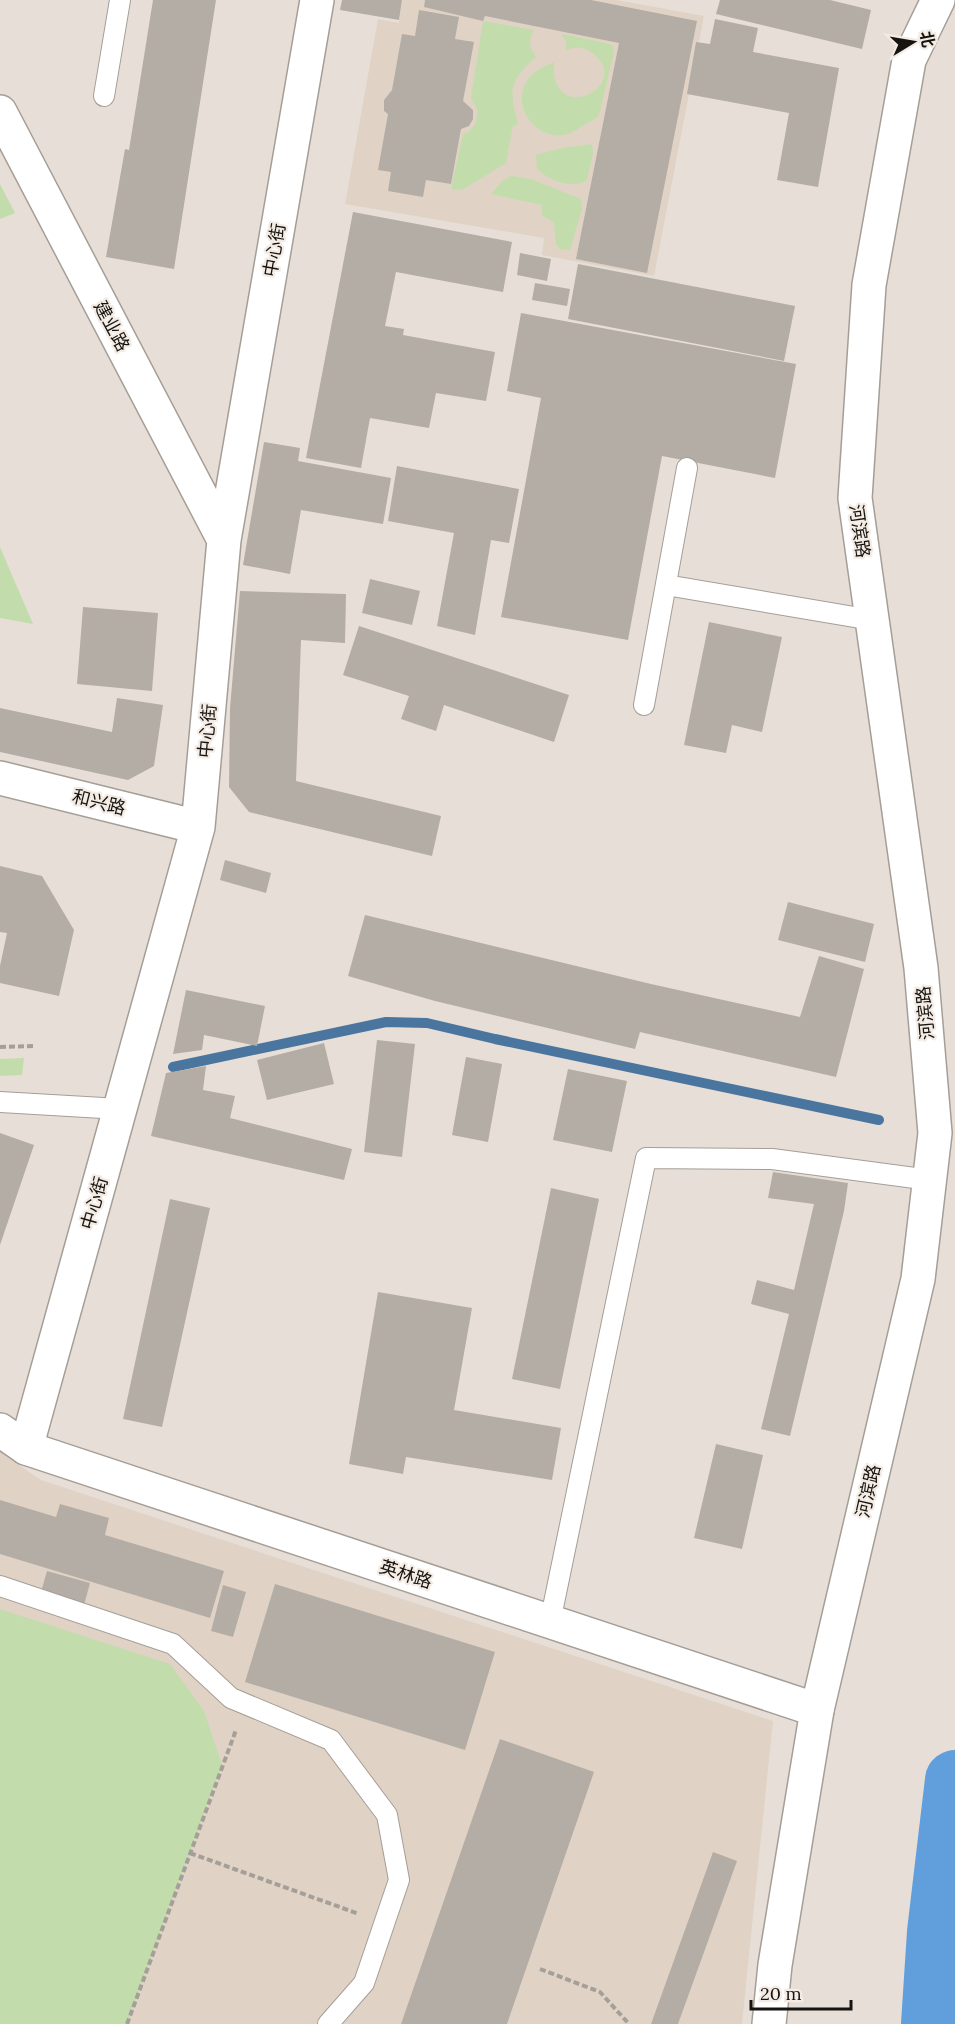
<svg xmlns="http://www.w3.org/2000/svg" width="955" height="2024" font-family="Lora,'Noto Sans SC',serif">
<rect width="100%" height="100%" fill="#e7dfd7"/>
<path fill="#e0d3c5" d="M402 0H617L704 16 654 276 542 255 544 238 345 204 378 19 399 23Z
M0 1452 41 1480 773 1721 742 2024H0Z"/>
<path fill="#c2ddab" d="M483 21 534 30C528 40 529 47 536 57 509 81 509 90 518 124L513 126 506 163 462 190 451 189 463 134 469 131 476 123 478 111 471 98Z
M562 34 606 43 613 46 614 52 599 115C595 121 590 121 584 125 577 129 573 133 564 135 534 139 510 105 528 79 534 71 545 66 554 62 549 126 630 89 596 56 586 47 578 46 566 50V42Z
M592 144 593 154 587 180C572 190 549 180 537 169L536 155 562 148Z
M512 176 531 179 581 199 582 209 570 250 560 249 556 244 554 223 542 215V205L491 194 503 180Z
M0 184 15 213 0 219Z
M0 547 33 624 0 618Z
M24 1058 22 1075 0 1076V1059Z
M0 1609 170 1664 204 1711 222 1765 127 2024H0Z"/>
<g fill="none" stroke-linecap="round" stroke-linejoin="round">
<path stroke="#4a759e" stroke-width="10" d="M173 1067 386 1022 427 1023 495 1039 879 1120"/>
<path stroke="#609fdb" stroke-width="60" d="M931 2024 937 1932 955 1780"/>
</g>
<path fill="#b4ada5" d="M153 0H216L174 269 106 257 125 149 129 150Z
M342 0H402L399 20 340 10Z
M425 0H591L697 21 647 273 576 259 619 43 485 16 483 21 424 7Z
M720 0H830L871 10 862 49 716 14Z
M419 10 459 17 455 39 474 42 463 101 473 110V119L469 126 461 129 451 184 426 180 423 197 388 191 391 172 378 170 388 114 384 111V100L392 90 402 34 415 36Z
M715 19 758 28 753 52 839 68 818 187 777 180 789 113 687 94 696 42 710 44Z
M353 212 512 242 503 292 396 272 385 326 404 329 403 335 495 352 486 401 436 393 429 428 370 418 361 468 306 458Z
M520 253 551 259 547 281 517 275Z
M578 264 795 306 784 361 568 319Z
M535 283 570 289 567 306 532 300Z
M521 313 796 364 775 478 662 456 628 640 501 617 541 398 507 391Z
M264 442 300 448 298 461 391 478 383 524 301 510 290 574 243 565Z
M397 466 519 489 509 543 491 540 475 635 437 626 454 533 388 521Z
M370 579 420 591 412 625 362 613Z
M240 591 346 594 345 643 301 640 296 781 441 816 432 856 249 812 229 787 230 708Z
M83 607 158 613 152 691 77 684Z
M709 622 782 637 762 732 732 725 726 753 684 745Z
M359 626 569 695 554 742 444 705 436 731 401 719 409 696 343 675Z
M117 698 163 705 154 766 128 780 0 752V708L112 732Z
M225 860 271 873 266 893 220 880Z
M0 866 42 876 74 930 59 996 0 983V966L7 933 0 932Z
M788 902 874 924 865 962 778 940Z
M365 915 651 984 800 1017 819 956 864 969 836 1077 640 1032 635 1049 435 1001 348 976Z
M186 990 265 1006 257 1046 204 1035 202 1050 173 1054Z
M377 1040 415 1044 402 1157 364 1152Z
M324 1043 334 1084 267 1100 257 1060Z
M466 1057 502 1064 488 1142 452 1135Z
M206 1066 203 1090 235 1096 230 1118 352 1149 344 1180 151 1136 166 1073Z
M568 1069 627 1081 612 1152 553 1140Z
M0 1133 34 1145 0 1245Z
M773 1172 848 1183 844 1211 790 1436 761 1429 789 1314 751 1304 757 1280 794 1290 814 1204 768 1198Z
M551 1188 599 1199 560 1389 512 1379Z
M170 1199 210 1208 162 1427 123 1419Z
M378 1292 472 1308 454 1410 561 1428 552 1480 406 1457 403 1474 349 1464Z
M716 1444 763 1455 742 1549 694 1538Z
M0 1500 56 1517 60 1504 109 1518 105 1535 224 1571 210 1618 0 1554Z
M47 1571 90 1583 84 1605 41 1592Z
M275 1584 495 1652 465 1750 245 1682Z
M223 1585 246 1592 233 1637 211 1631Z
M500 1739 594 1772 507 2024H401Z
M713 1852 737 1861 678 2024H651Z"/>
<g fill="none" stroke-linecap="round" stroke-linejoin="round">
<defs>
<path id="service" d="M104 96 120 0
M666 585 872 620
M644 705 687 468
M0 1102 120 1109
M0 1586 173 1644 231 1698 331 1740 387 1815 399 1880 364 1983 328 2024
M550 1622 646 1158 772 1159 930 1180"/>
<path id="minor" d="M0 1430 26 1448 817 1710"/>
<path id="tertiary" d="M0 112 224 540
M0 778 198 827
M26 1448 198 827 224 540 317 0"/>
<path id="secondary" d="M769 2024 775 1965 817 1710 918 1279 935 1133 921 968 855 498 869 285 909 60 938 0"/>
</defs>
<use href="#service" stroke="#a59e96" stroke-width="22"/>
<use href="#minor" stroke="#a59e96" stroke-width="36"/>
<use href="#tertiary" stroke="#a59e96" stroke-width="36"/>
<use href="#secondary" stroke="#a59e96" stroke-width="36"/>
<path stroke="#a59f99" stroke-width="4" stroke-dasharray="6 3" stroke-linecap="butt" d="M0 1047 34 1046
M190 1853 359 1914
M540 1969 600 1992 629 2024
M127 2024 236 1730"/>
<use href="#service" stroke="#fff" stroke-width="20"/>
<use href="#minor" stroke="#fff" stroke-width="33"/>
<use href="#tertiary" stroke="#fff" stroke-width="33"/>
<use href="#secondary" stroke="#fff" stroke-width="33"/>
</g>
<g text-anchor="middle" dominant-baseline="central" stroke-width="4.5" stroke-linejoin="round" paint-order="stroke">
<g font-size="18" fill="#161411" stroke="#f4ece4">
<text transform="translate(274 250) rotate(-80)">中心街</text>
<text transform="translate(112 326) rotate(62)">建业路</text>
<text transform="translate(860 531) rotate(82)">河滨路</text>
<text transform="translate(207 731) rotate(-85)">中心街</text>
<text transform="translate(99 802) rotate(14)">和兴路</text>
<text transform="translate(925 1013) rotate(-95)">河滨路</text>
<text transform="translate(94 1203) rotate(-74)">中心街</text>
<text transform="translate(868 1491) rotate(-77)">河滨路</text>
<text transform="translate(406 1574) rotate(18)">英林路</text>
</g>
</g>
<g transform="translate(913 42) rotate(79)" stroke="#f4ece4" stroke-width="4.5" paint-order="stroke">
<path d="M0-4.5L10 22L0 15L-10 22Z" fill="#161411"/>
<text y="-9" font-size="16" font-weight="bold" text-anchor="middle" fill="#161411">北</text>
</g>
<path d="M751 2000v9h100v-9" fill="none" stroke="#161411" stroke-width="3"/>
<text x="760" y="2000" font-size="18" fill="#161411" stroke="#f4ece4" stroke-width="4.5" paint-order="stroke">20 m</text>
</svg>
